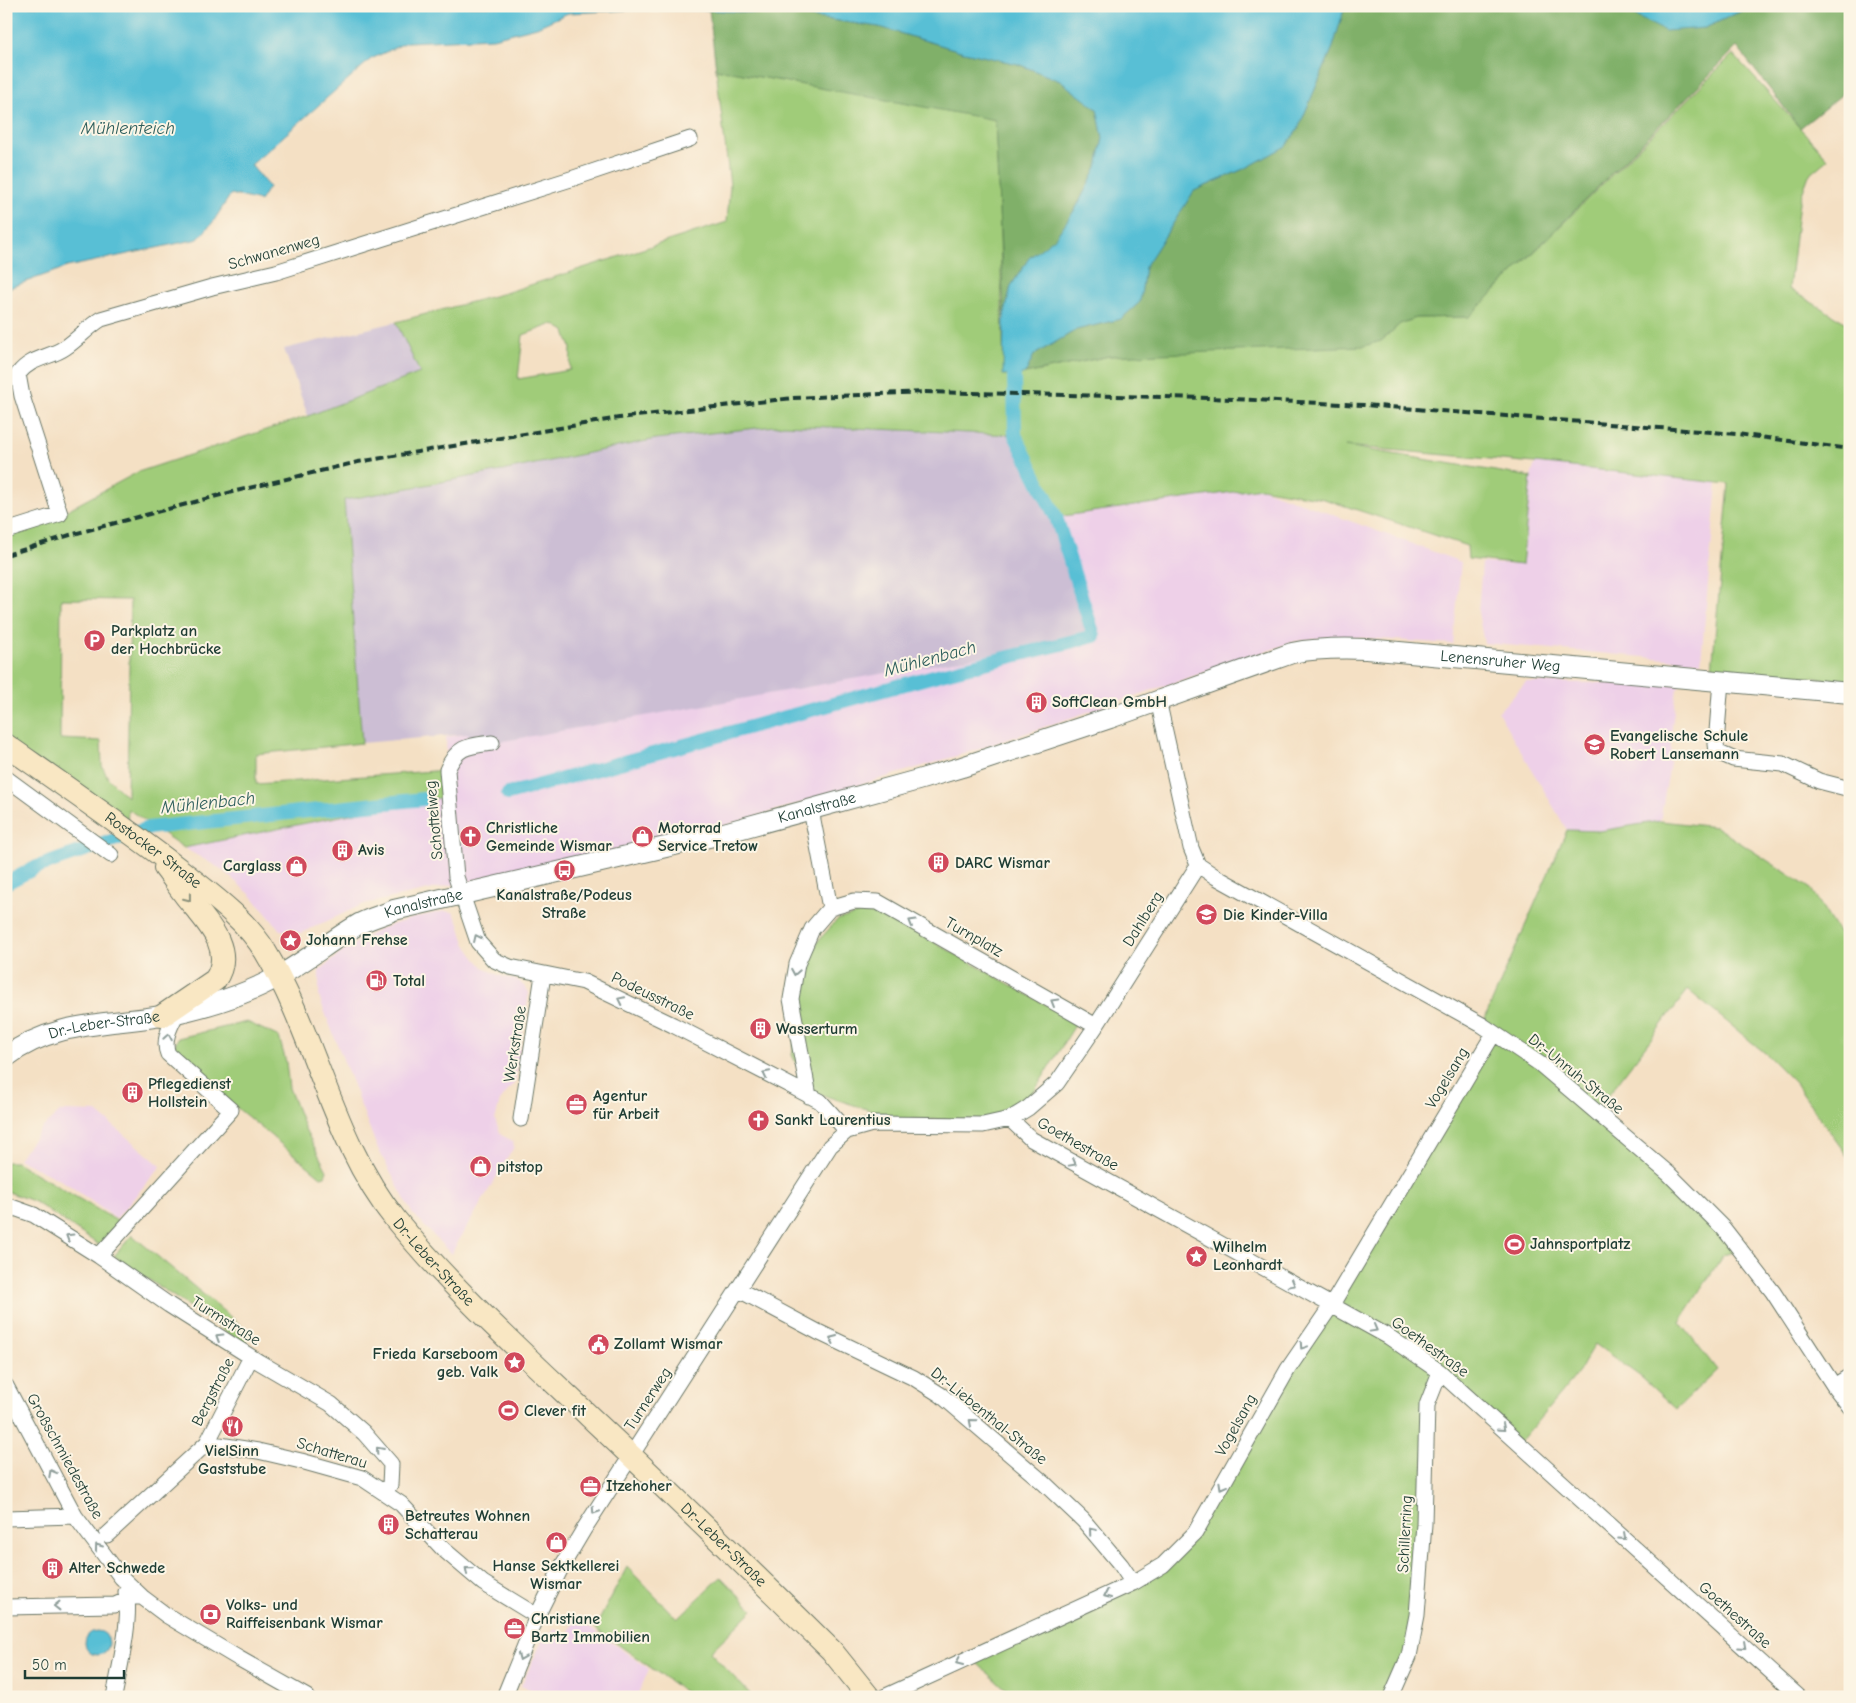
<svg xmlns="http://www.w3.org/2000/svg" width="1856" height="1703" font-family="'Comic Neue',sans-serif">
<rect width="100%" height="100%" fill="#fcf5e5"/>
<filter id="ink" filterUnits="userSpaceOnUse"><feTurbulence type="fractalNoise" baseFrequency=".02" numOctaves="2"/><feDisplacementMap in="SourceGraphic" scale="10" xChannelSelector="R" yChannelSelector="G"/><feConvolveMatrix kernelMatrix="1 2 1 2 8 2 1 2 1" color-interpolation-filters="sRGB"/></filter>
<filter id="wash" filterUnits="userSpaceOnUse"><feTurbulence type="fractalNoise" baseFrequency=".0096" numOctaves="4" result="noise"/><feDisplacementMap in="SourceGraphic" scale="20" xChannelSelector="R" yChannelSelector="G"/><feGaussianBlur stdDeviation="1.12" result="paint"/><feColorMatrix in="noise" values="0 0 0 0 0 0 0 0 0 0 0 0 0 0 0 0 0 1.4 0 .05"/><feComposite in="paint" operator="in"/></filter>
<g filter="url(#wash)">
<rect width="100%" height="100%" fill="#f4e0c4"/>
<path fill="#eed0e8" d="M1535 463 1717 483 1701 662 1484 643 1478 612 1482 563 1522 565 1531 477Z
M1261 488 1461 562 1453 644 1335 636 1296 641 976 750 713 829 364 904 301 933 280 930 251 895 221 869 184 848 424 799 445 798 447 770 446 737 1094 636 1056 517Z
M1526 682 1681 684 1677 689 1672 726 1670 764 1660 821 1600 831 1567 830 1498 712Z
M444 911 453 912 458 921 465 943 473 955 483 967 498 975 519 981 529 992 515 1082 500 1101 495 1120 501 1135 513 1141 514 1147 451 1254 412 1213 376 1145 319 997V971L347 948 382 928 413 918Z
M61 1111 97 1112 161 1166 116 1219 66 1183 18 1159 41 1129Z
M577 1618 649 1669 637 1697H528L531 1690 521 1686 545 1635 553 1632 554 1628 567 1635Z"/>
<path fill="#ccbed4" d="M396 322 421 373 308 416 284 349Z
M784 425 1015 435 1056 517 1094 636 492 743 471 746 468 734 362 743 344 500 501 471 656 439Z"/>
<path fill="#a0cc79" stroke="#608456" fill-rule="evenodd" d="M1733 54 1828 159 1809 175 1799 202 1789 289 1850 325V681L1712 669 1729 484 1535 463 1345 446 1531 477 1522 565 1468 559 1467 546 1324 499 1261 488 1056 517 1015 435 784 425 656 439 501 471 344 500 362 743 256 754V784L447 770 445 798 424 799 184 848 128 809 127 830 6 745V531L60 514 138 472 308 416 420 373 396 322 505 293 727 222 730 185 716 69 995 119 999 202 1004 375 1025 374 1109 356 1381 341 1400 324 1416 318 1469 317ZM553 324 565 331 571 348 570 370 518 379 523 335ZM61 599 130 600 127 797 108 778 102 766 101 741 60 739Z
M1660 821 1716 827 1811 889 1839 934 1850 928V1160L1795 1083 1765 1053 1688 990 1596 1111 1741 1250 1723 1255 1680 1322 1717 1370 1676 1409 1641 1377 1595 1344 1579 1372 1519 1443 1441 1372 1427 1405 1417 1615 1391 1697H1015L970 1657 1133 1583 1195 1533 1494 1034 1482 1025 1567 830 1600 831Z
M860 913 884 914 1077 1022 1022 1111 984 1120 898 1119 810 1091 792 1055 803 976 818 941 837 920Z
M247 1022 279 1037 286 1062 289 1088 304 1127 327 1171 325 1176 321 1177 174 1056V1047L178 1038Z
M6 1162H16L119 1222 99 1245 35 1202 6 1191Z
M132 1235 251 1334 244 1344 114 1256Z
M627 1567 677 1619 721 1577 753 1610 710 1652 753 1697H692L595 1628Z"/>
<path fill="#80b069" stroke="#50764e" d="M1345 6H1625L1631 14 1705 28 1752 6H1850V88L1800 128 1737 47 1469 317 1416 318 1400 324 1381 341 1364 346 1109 356 1025 374 1034 355 1076 330 1121 319 1140 302 1145 267 1194 191 1248 167 1286 146 1298 129 1333 47Z
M709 10 805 16 879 27 964 52 1018 64 1060 81 1097 109 1103 138 1097 167 1076 208 1055 239 1029 258 1011 286 1004 317 995 120 716 69Z"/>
<path fill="#58bfd5" stroke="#3c7e84" d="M6 6H1345L1333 47 1298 129 1286 146 1248 167 1194 191 1145 267 1140 302 1121 319 1076 330 1034 355 1025 374 1003 375 1004 317 1011 286 1029 258 1055 238 1076 208 1097 167 1103 138 1097 109 1060 81 1018 64 964 52 879 27 805 16 709 10H633L568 13 537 27 493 38 407 42 371 59 251 165 269 187 260 201 231 194 213 222 198 239 67 267 6 289Z
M1625 6H1752L1705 28 1665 31 1631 14Z
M85 1643a12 12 0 1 1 24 0a12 12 0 1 1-24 0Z"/>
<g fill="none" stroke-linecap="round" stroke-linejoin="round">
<path stroke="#58bfd5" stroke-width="14" d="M508 794 941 674 1094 636 1056 517 1015 435 1014 375
M6 883 37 867 148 828 424 799"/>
</g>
</g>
<g filter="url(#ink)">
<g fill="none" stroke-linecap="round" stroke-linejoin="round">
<defs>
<path id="minor" d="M6 531 60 514 22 396 18 374C32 356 49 359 66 347 78 339 88 327 101 319L212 287 276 272 574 178 690 139
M1721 681 1716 744 1717 752 1733 759 1783 764 1819 781 1850 789
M492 743C468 746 457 746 447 770L456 877 478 942 494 960 510 967 584 982 673 1025 820 1101 847 1131
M6 778 111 855
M811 810 830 908
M1198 865 1216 877 1482 1025 1540 1064 1669 1174 1724 1229 1773 1292 1834 1386 1850 1407
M809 1096 791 999 797 964 812 929 830 908 854 901 878 902 1096 1026
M521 1119 543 975
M1010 1119 1031 1139 1389 1337 1440 1372 1799 1697
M6 1205 34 1215 99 1256 169 1305 259 1362 331 1404 364 1433 391 1464 390 1485 383 1492
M99 1256 231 1110 168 1054C162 1040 171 1025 177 1013
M739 1290 818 1332 914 1378 941 1395 1045 1484 1083 1520 1121 1565 1133 1583
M6 1386 75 1516 121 1577 142 1597 166 1615 238 1658 307 1697
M1834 1386 1850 1376
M207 1443 258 1451 301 1461 362 1478 401 1504 443 1549 483 1583 537 1616
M6 1518 75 1516
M107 1535 207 1443 251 1357
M6 1607 115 1605 133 1597H142
M114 1697C119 1670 132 1618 126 1592
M504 1697 537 1616 562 1566 584 1529 830 1146 847 1131 872 1124 983 1125 1010 1119 1028 1108 1057 1083 1096 1026 1198 865 1191 848 1158 700
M884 1697 1133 1583 1163 1565 1195 1533 1288 1369 1331 1306 1494 1033
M1391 1697 1409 1656 1417 1615 1424 1524 1427 1405 1440 1372"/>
<g id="tertiary">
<path id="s1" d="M6 1057C56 1018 119 1026 176 1013 212 1005 248 994 279 976 307 960 332 940 359 924 370 918 383 915 394 910L713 836 918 780 962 767 1110 718 1292 653C1317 648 1340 648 1366 649L1850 693"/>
</g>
<g id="secondary">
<path id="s2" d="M6 745C66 787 126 828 184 873 213 896 246 920 265 951 316 1035 333 1143 396 1220 454 1291 523 1353 589 1416 671 1493 752 1572 832 1651L869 1697"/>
<path d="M162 1016 215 980C236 950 206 921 188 899 180 889 173 878 165 868"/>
</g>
</defs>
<use href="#minor" stroke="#6a7666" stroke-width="17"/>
<use href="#tertiary" stroke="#6a7666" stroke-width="22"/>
<use href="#secondary" stroke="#6a7666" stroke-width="24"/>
<use href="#minor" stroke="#fff" stroke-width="15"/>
<use href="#tertiary" stroke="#fff" stroke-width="20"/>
<use href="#secondary" stroke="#f9e7c3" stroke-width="22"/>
<path stroke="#1f3d34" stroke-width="4" stroke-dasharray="8 4" stroke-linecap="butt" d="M6 555 70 535 232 492 358 462 619 418 793 398 924 392 1210 398 1364 405 1737 434 1850 449"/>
</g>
<defs><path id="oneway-chevron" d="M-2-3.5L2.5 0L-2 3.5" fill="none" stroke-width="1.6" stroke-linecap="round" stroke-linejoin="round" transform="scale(1.25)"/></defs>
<use stroke="#8c927c" href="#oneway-chevron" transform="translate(188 898) rotate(52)"/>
<g stroke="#8f9e9a">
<use href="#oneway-chevron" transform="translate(912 922) rotate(-150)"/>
<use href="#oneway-chevron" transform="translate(477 938) rotate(-115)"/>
<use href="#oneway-chevron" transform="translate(795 972) rotate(100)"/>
<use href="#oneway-chevron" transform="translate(621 1000) rotate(-154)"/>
<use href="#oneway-chevron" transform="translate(1054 1002) rotate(-150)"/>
<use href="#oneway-chevron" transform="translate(168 1037) rotate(-80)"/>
<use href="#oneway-chevron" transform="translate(766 1074) rotate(-153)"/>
<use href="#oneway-chevron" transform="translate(1073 1163) rotate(29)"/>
<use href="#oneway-chevron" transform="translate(69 1237) rotate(-148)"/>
<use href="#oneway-chevron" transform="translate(1292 1284) rotate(29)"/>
<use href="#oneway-chevron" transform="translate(1374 1329) rotate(29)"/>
<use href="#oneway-chevron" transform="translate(219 1337) rotate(-148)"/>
<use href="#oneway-chevron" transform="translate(833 1339) rotate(-156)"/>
<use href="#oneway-chevron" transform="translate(1303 1346) rotate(124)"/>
<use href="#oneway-chevron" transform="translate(972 1422) rotate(-139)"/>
<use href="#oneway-chevron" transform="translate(1502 1428) rotate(42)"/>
<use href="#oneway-chevron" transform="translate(379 1450) rotate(-131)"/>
<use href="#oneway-chevron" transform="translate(52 1473) rotate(-118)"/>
<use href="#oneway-chevron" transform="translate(1222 1486) rotate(119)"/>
<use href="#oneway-chevron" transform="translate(595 1511) rotate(123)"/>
<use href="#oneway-chevron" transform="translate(1092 1531) rotate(-130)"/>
<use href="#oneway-chevron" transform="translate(1623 1537) rotate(42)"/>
<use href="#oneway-chevron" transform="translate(98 1547) rotate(-126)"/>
<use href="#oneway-chevron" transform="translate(468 1570) rotate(-140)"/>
<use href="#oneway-chevron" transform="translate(1107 1595) rotate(155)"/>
<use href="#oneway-chevron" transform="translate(57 1606) rotate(180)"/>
<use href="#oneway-chevron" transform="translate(1743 1646) rotate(42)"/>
<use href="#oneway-chevron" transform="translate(521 1657) rotate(112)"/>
<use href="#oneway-chevron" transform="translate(959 1662) rotate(155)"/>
</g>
</g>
<defs>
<symbol id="parking-disc" viewBox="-11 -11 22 22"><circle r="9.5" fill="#d1495b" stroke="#fcf5e5"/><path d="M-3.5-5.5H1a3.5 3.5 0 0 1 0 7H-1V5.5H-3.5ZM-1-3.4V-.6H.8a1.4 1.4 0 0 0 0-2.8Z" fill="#fff"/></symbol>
<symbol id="building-disc" viewBox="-11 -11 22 22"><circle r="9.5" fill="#d1495b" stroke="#fcf5e5"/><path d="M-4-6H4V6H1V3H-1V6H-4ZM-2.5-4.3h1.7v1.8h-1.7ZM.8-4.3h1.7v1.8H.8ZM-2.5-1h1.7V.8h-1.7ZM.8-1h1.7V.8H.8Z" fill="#fff"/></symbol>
<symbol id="school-disc" viewBox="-11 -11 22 22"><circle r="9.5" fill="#d1495b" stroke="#fcf5e5"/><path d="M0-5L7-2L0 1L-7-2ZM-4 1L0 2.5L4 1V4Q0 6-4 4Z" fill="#fff"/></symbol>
<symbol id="church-disc" viewBox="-11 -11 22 22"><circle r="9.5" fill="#d1495b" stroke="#fcf5e5"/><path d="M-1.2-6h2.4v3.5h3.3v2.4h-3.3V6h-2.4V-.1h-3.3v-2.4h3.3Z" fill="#fff"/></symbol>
<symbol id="shop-disc" viewBox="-11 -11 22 22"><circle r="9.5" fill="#d1495b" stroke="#fcf5e5"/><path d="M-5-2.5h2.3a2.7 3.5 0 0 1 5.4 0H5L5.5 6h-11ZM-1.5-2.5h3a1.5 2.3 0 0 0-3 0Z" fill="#fff"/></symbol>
<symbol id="bus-disc" viewBox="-11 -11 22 22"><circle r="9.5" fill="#d1495b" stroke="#fcf5e5"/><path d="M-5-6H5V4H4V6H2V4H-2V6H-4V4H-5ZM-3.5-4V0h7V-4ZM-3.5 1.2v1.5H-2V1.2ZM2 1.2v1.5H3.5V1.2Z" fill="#fff"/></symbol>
<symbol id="sight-disc" viewBox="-11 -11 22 22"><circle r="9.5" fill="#d1495b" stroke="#fcf5e5"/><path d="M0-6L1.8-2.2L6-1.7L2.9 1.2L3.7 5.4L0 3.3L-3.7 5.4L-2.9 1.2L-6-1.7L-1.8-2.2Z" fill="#fff"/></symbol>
<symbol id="fuel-disc" viewBox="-11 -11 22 22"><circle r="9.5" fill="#d1495b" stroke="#fcf5e5"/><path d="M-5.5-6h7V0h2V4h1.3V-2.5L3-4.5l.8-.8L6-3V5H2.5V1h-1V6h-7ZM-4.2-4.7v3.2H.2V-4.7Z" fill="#fff"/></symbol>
<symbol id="office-disc" viewBox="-11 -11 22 22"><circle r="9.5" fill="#d1495b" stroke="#fcf5e5"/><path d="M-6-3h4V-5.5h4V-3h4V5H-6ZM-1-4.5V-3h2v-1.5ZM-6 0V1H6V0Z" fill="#fff"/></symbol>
<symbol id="stadium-disc" viewBox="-11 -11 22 22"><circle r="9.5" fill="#d1495b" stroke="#fcf5e5"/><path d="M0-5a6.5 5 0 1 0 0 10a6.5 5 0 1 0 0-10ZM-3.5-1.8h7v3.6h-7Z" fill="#fff"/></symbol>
<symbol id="civic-disc" viewBox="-11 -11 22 22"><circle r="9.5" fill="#d1495b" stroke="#fcf5e5"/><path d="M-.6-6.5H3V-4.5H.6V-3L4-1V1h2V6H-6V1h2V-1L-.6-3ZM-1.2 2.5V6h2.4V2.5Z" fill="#fff"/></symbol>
<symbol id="restaurant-disc" viewBox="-11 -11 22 22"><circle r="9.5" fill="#d1495b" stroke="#fcf5e5"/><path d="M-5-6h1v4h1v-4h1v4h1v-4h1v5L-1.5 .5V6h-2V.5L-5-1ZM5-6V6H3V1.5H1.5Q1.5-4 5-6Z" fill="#fff"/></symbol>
<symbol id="bank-disc" viewBox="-11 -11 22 22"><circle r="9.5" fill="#d1495b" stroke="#fcf5e5"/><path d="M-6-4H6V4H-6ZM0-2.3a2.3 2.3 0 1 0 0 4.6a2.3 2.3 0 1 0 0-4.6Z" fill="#fff"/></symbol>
</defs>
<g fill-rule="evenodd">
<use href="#parking-disc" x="82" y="628" width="25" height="25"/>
<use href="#building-disc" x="1024" y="690" width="25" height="25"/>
<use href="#school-disc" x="1582" y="732" width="25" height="25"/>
<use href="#church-disc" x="458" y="824" width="25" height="25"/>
<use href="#shop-disc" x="630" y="824" width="25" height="25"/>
<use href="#building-disc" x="330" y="838" width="25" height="25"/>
<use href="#building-disc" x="926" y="850" width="25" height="25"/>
<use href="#shop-disc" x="284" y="854" width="25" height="25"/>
<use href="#bus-disc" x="552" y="858" width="25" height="25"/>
<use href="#school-disc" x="1194" y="902" width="25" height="25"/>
<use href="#sight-disc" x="278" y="928" width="25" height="25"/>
<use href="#fuel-disc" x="364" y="968" width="25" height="25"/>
<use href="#building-disc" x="748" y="1016" width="25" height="25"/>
<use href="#building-disc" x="120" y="1080" width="25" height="25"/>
<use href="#office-disc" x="564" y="1092" width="25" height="25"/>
<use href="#church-disc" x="746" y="1108" width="25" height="25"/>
<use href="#shop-disc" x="468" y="1154" width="25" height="25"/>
<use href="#stadium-disc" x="1502" y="1232" width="25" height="25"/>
<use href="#sight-disc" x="1184" y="1244" width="25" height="25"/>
<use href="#civic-disc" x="586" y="1332" width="25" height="25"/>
<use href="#sight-disc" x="502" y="1350" width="25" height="25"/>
<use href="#stadium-disc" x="496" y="1398" width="25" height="25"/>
<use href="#restaurant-disc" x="220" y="1414" width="25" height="25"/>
<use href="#office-disc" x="578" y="1474" width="25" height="25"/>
<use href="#building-disc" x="376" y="1512" width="25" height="25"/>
<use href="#shop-disc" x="544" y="1530" width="25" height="25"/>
<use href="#building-disc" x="40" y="1556" width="25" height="25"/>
<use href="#bank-disc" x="198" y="1602" width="25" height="25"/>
<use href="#office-disc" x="502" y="1616" width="25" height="25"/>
</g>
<g text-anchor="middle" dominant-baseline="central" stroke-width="4" stroke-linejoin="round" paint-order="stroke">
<g font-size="16" fill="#1f3d34" stroke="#fcf5e5">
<text transform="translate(274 252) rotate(-16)">Schwanenweg</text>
<text stroke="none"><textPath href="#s1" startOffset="1565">Lenensruher Weg</textPath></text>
<text stroke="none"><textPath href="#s1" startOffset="856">Kanalstraße</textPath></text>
<text transform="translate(434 820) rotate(-95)">Schottelweg</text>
<text stroke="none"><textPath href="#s2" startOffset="181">Rostocker Straße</textPath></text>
<text stroke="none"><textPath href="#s1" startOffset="451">Kanalstraße</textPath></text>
<text transform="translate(1143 919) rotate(-58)">Dahlberg</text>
<text transform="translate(974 937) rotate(30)">Turnplatz</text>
<text transform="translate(653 996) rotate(26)">Podeusstraße</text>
<text stroke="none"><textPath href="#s1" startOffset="105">Dr.-Leber-Straße</textPath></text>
<text transform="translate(515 1044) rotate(-81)">Werkstraße</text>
<text transform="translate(1576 1074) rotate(39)">Dr.-Unruh-Straße</text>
<text transform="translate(1447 1078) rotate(-59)">Vogelsang</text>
<text transform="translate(1078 1144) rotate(30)">Goethestraße</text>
<text stroke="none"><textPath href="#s2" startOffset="689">Dr.-Leber-Straße</textPath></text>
<text transform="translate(226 1321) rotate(32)">Turmstraße</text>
<text transform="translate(1430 1347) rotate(36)">Goethestraße</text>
<text transform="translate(213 1392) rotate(-63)">Bergstraße</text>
<text transform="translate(648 1399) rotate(-57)">Turnerweg</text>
<text transform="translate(989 1416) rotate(39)">Dr.-Liebenthal-Straße</text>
<text transform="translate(1236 1425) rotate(-61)">Vogelsang</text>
<text transform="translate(332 1453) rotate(17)">Schatterau</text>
<text transform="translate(65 1456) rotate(61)">Großschmiedestraße</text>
<text transform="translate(1405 1534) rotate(-87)">Schillerring</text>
<text stroke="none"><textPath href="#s2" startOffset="1094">Dr.-Leber-Straße</textPath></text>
<text transform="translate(1735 1615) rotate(42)">Goethestraße</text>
</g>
<g font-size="16" font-weight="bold" fill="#1f3d34" stroke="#fcf5e5" text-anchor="start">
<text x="111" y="631">Parkplatz an<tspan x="111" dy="18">der Hochbrücke</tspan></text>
<text x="1052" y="702">SoftClean GmbH</text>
<text x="1610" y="736">Evangelische Schule<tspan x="1610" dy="18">Robert Lansemann</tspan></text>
<text x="486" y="828">Christliche<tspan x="486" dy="18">Gemeinde Wismar</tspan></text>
<text x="658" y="828">Motorrad<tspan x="658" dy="18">Service Tretow</tspan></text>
<text x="358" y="850">Avis</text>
<text x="955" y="863">DARC Wismar</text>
<text x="281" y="866" text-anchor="end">Carglass</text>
<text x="564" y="895" text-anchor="middle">Kanalstraße/Podeus<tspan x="564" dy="18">Straße</tspan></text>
<text x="1223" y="915">Die Kinder-Villa</text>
<text x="306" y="940">Johann Frehse</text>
<text x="393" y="981">Total</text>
<text x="776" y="1029">Wasserturm</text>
<text x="148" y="1084">Pflegedienst<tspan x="148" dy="18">Hollstein</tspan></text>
<text x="593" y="1096">Agentur<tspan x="593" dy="18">für Arbeit</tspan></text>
<text x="775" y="1120">Sankt Laurentius</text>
<text x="497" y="1167">pitstop</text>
<text x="1530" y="1244">Jahnsportplatz</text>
<text x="1213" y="1247">Wilhelm<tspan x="1213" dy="18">Leonhardt</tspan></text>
<text x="614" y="1344">Zollamt Wismar</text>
<text x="498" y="1354" text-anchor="end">Frieda Karseboom<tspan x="498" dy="18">geb. Valk</tspan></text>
<text x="524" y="1411">Clever fit</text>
<text x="232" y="1451" text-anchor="middle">VielSinn<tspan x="232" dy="18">Gaststube</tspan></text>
<text x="606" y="1486">Itzehoher</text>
<text x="405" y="1516">Betreutes Wohnen<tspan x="405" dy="18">Schatterau</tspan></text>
<text x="556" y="1566" text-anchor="middle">Hanse Sektkellerei<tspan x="556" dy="18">Wismar</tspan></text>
<text x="69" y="1568">Alter Schwede</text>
<text x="226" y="1605">Volks- und<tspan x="226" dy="18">Raiffeisenbank Wismar</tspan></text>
<text x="531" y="1619">Christiane<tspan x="531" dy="18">Bartz Immobilien</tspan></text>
</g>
<g font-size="18" font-style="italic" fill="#2d5e5c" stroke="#fcf5e5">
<text x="128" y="128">Mühlenteich</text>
<text transform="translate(930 659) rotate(-15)">Mühlenbach</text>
<text transform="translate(208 803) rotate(-6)">Mühlenbach</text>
</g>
</g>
<rect width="1856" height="1703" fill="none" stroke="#fcf5e5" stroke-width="25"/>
<path d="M25 1670v8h99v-8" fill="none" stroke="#1f3d34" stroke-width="2.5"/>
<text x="32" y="1670" font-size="15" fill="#1f3d34" stroke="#fcf5e5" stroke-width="4" paint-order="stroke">50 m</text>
</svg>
